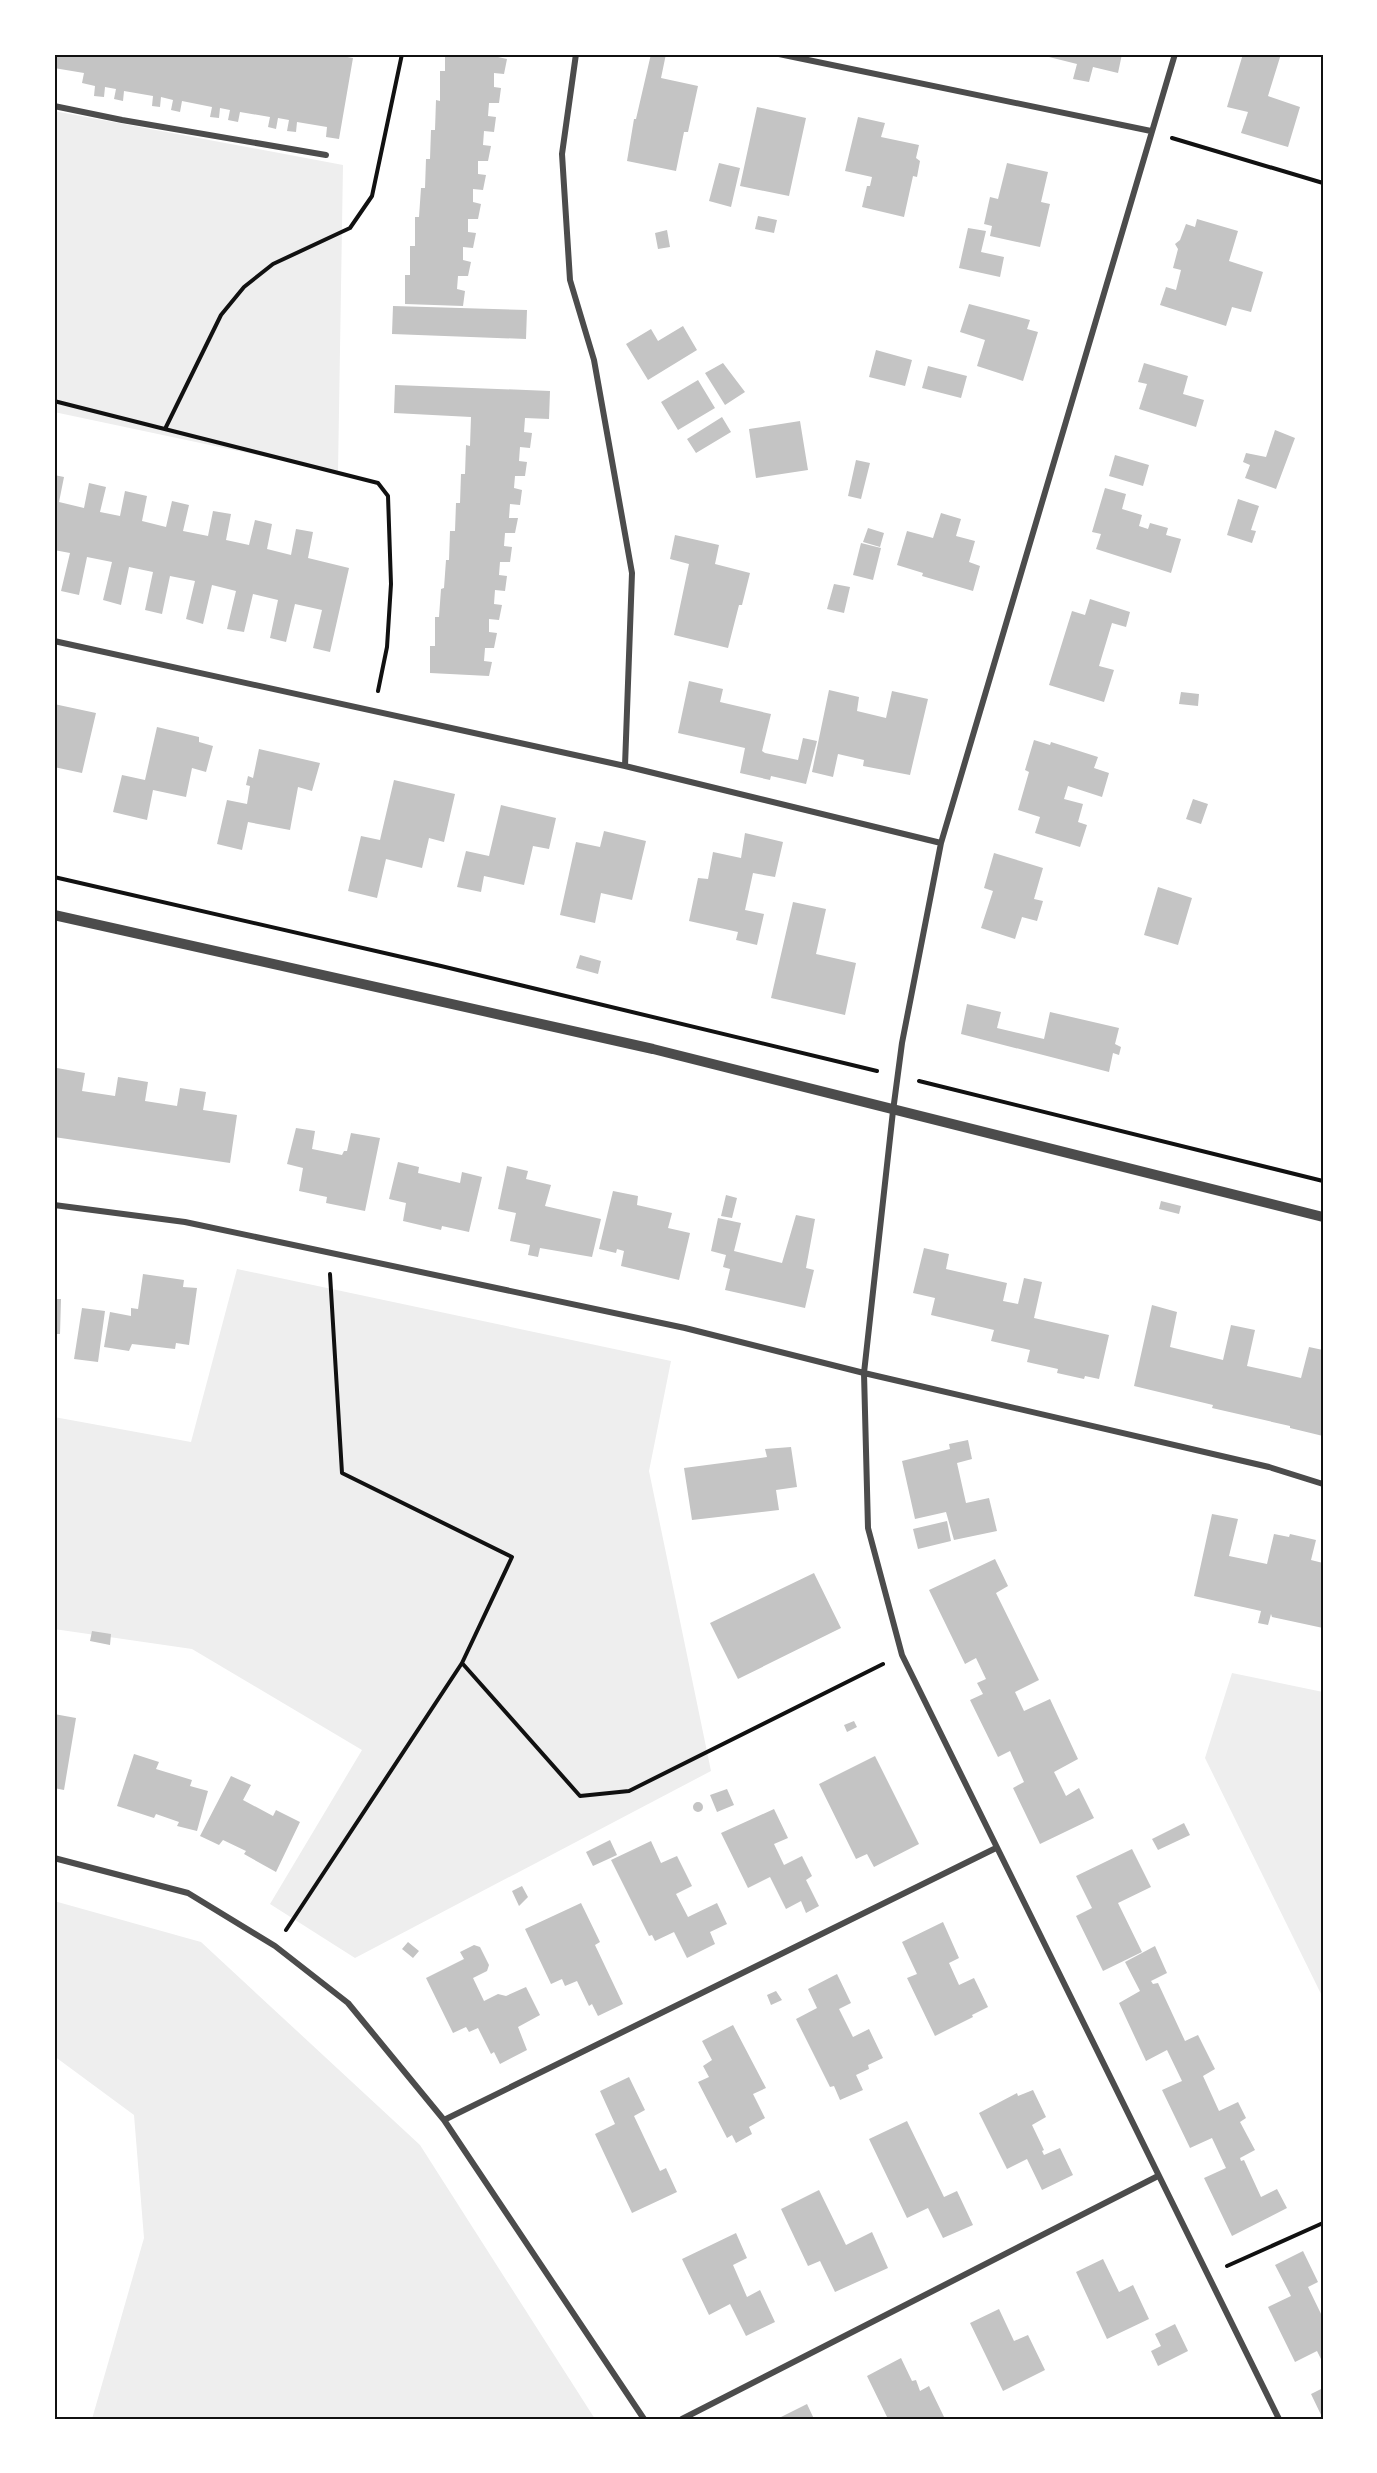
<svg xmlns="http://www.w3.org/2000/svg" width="1377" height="2473" font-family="'Fira Sans',sans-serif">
<rect width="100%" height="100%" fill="#fff"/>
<path fill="#eee" d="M54 111 343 165 338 472 54 412Z
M237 1269 671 1361 649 1471 711 1771 355 1958 270 1904 362 1750 192 1649 54 1629V1417L191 1442Z
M1232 1673 1323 1692V1998L1205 1758Z
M54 1901 201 1942 420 2145 595 2419H92L144 2238 134 2115 54 2056Z"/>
<path fill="#c4c4c4" d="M54 54H330L353 58 339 139 326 137 327 127 297 122 296 132 287 131 289 120 278 118 276 129 268 127 270 117 240 112 238 122 228 120 230 110 220 108 219 118 210 117 212 107 182 101 180 112 171 110 173 100 161 97 160 107 152 106 153 96 124 91 123 101 114 99 116 89 105 87 104 97 94 96 95 86 82 83 84 73 54 68Z
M445 54H499L498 57 507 59 504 74 494 73V87L501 88 499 103H489L488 116 496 117 494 132 484 131 483 145 491 146 488 161H478V174L486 175 483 190 473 189V202L481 204 478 219H468V232L476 233 473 248 463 247V260L471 262 468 276H458L457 289 465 291 463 306 405 304V275H410V246H415V217H419L421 188H425L426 159H430L431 130H435L436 100 440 101V71H445Z
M651 54H666L661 78 698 86 688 132H684L676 171 627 161 634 119H636Z
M1050 54H1122L1118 73 1093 67 1089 82 1073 79 1077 64 1049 57Z
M1243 54H1281L1268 96 1300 107 1288 147 1241 133 1248 112 1227 107Z
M757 107 806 118 789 196 740 186Z
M858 117 885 123 881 137 919 145 916 158 920 161 917 177 913 176 904 217 862 207 867 186H870L872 177 845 171Z
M719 163 740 168 731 207 709 201Z
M1007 163 1048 172 1041 202 1050 204 1040 247 990 236 992 226 984 224 990 197 998 199Z
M758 216 777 220 774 233 755 229Z
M1197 219 1238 231 1229 261 1263 272 1251 312 1232 307 1226 326 1160 305 1166 287 1176 290 1181 270 1173 268 1178 249 1175 244 1180 240 1186 224 1195 227Z
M968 228 986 231 981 252 1004 257 1000 277 959 268Z
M667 230 670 247 658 249 655 233Z
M969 304 1030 320 1027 329 1038 332 1023 381 977 366 985 340 960 332Z
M393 306 527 310 526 339 392 334Z
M683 326 697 350 648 380 626 344 651 329 658 341Z
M876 350 912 360 905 386 869 377Z
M723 363 745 392 725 405 705 373Z
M1144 363 1188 376 1183 394 1204 400 1196 427 1139 409 1147 384 1138 382Z
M928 366 967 376 961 398 922 388Z
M698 380 715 408 678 430 661 402Z
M395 385 550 391 549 419 525 418 524 432 532 433 530 448 520 447 519 461 527 462 525 476H515L514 488 522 490 520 505 510 504 509 518H518L515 533H505L504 546 512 547 510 562H500L499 575 507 576 505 591 495 590 494 604 502 605 499 620 489 619V632L497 633 494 648H485L484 661 492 662 489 676 430 673V646H435V617H439L441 589 444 588 446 560H449L450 531H455L456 503H460L461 474H465L466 445 470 446 471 417 394 413Z
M722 417 731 432 696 453 687 439Z
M800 421 808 470 756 478 749 429Z
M1275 430 1295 438 1276 489 1245 478 1250 465 1243 462 1246 453 1266 457Z
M1115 455 1149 465 1143 486 1109 476Z
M856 460 870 463 861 499 848 496Z
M54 475 64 477 59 502 84 508 89 483 106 487 100 512 120 516 125 491 147 496 142 521 166 527 172 501 189 505 183 531 208 536 213 511 231 514 226 540 249 545 255 520 272 524 267 549 291 555 296 529 313 532 308 558 349 568 330 652 313 648 322 610 295 604 286 642 270 638 278 600 253 594 244 632 227 629 236 591 212 585 203 624 186 619 195 581 170 576 162 614 145 610 153 572 129 567 121 605 103 600 112 562 87 557 79 595 61 591 70 553 54 550Z
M1105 488 1126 494 1122 509 1142 515 1139 526 1148 529 1150 523 1168 528 1166 535 1181 539 1171 573 1096 549 1101 534 1092 532Z
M1238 499 1259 506 1251 530 1256 531 1252 543 1227 535Z
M941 513 961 519 956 536 975 541 969 562 980 566 973 591 922 576 923 573 897 565 907 531 933 538Z
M868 528 884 533 880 547 863 542Z
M675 535 719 545 715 564 750 573 742 605H739L728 648 674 635 689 564 670 559Z
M861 543 881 548 873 580 853 575Z
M834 584 850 587 844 613 827 609Z
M1090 599 1130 612 1126 627 1112 623 1099 666 1114 670 1104 702 1049 685 1072 611 1085 615Z
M689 681 723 689 720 702 771 714 762 751 765 753 798 760 803 738 817 741 806 784 771 776 770 780 740 773 745 748 678 733Z
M829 690 859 697 857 711 886 718 892 691 928 699 910 775 863 766 864 760 838 754 833 777 812 772Z
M1181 692 1199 694 1198 706 1179 704Z
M54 704 96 713 82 773 54 767Z
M157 727 199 737V742L213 746 206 772 192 768 186 797 153 790 147 820 113 812 122 775 145 780Z
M1034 740 1050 745 1051 742 1098 757 1094 768 1109 773 1102 797 1068 786 1064 799 1083 804 1078 822 1087 825 1080 847 1035 833 1040 817 1018 810 1029 772 1025 770Z
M259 749 320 763 312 791 298 787 290 830 248 822 242 850 217 844 227 800 247 804 250 786 246 785 248 776 253 778Z
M394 780 455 794 444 842 429 838 422 868 386 859 377 898 348 891 361 836 380 840Z
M1193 799 1208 804 1201 824 1186 819Z
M501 805 556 818 549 849 533 846 524 885 484 876 481 892 457 887 466 851 489 856Z
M604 831 646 841 632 900 601 893 595 923 560 915 576 842 600 847Z
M745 833 783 842 775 877 753 873 745 910 764 914 757 945 736 940 738 932 689 921 698 878 708 879 713 852 741 858Z
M994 853 1043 868 1034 899 1043 901 1037 921 1022 917 1015 939 981 928 993 891 984 888Z
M1158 887 1192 898 1178 945 1144 935Z
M793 902 826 909 816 954 856 963 845 1015 771 998Z
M580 955 601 961 598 974 576 968Z
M967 1004 1001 1012 997 1028 1044 1039 1050 1012 1119 1028 1115 1044 1121 1047 1119 1055 1113 1053 1109 1072 961 1034Z
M57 1068 85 1073 82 1091 115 1096 118 1077 148 1082 145 1101 177 1106 180 1088 206 1092 203 1110 237 1115 230 1163 54 1137V1087Z
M296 1128 315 1131 312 1149 342 1155 344 1151H347L351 1133 380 1138 365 1211 326 1203 327 1197 299 1191 303 1168 287 1164Z
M398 1162 419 1167 418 1173 460 1183 462 1172 482 1177 469 1232 442 1226 441 1230 403 1221 406 1203 389 1199Z
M507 1166 528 1171 526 1179 551 1185 545 1206 601 1219 592 1257 540 1248 538 1257 528 1255 530 1245 510 1241 516 1213 498 1209Z
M613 1191 638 1196 637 1205 672 1213 668 1228 690 1233 679 1280 621 1266 624 1251 617 1249 616 1253 599 1249Z
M726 1195 737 1198 732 1218 721 1216Z
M1161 1201 1181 1206 1179 1214 1159 1209Z
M796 1215 815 1219 806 1268 814 1270 805 1308 725 1290 730 1269 723 1267 726 1255 711 1251 718 1218 741 1223 734 1251 782 1263Z
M924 1248 949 1254 946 1269 1007 1283 1003 1301 1018 1304 1024 1278 1042 1282 1034 1318 1109 1335 1099 1379 1085 1376 1084 1379 1057 1373 1058 1369 1027 1362 1030 1350 991 1341 994 1330 931 1315 935 1298 913 1293Z
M143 1274 184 1280 183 1287 197 1288 189 1345 176 1343 175 1349 132 1344 129 1351 104 1347 110 1312 131 1316V1308L138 1309Z
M54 1299H61L60 1334H54Z
M1152 1305 1177 1312 1170 1347 1223 1360 1231 1325 1255 1330 1247 1366 1301 1378 1309 1347 1323 1350V1436L1290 1428V1426L1212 1408 1213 1405 1134 1386Z
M82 1308 105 1311 98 1362 74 1359Z
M968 1440 972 1459 957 1463 966 1503 989 1498 997 1531 954 1540 946 1512 915 1519 902 1461 950 1449 949 1444Z
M791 1447 797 1487 776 1490 779 1510 692 1520 684 1468 767 1457 765 1449Z
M1212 1514 1238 1519 1229 1556 1267 1564 1274 1534 1289 1537 1290 1534 1316 1540 1311 1560 1323 1563V1628L1272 1617 1271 1614 1268 1625 1258 1623 1261 1611 1194 1596Z
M947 1521 951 1541 918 1549 913 1529Z
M995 1559 1008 1586 996 1593 1039 1680 1015 1692 1024 1711 1050 1699 1078 1759 1054 1772 1066 1796 1079 1788 1094 1818 1040 1844 1013 1788 1024 1782 1010 1751 998 1757 970 1700 983 1694 977 1683 986 1679 976 1658 965 1664 929 1590Z
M814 1573 841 1628 738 1679 710 1623Z
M92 1631 111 1634 110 1645 90 1641Z
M54 1714 76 1718 64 1790 54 1788Z
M854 1721 857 1727 847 1732 844 1725Z
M134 1754 159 1762 156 1769 192 1780 190 1786 208 1791 197 1831 177 1826 179 1822 156 1814 154 1818 117 1806Z
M875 1756 919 1844 874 1867 867 1854 856 1859 819 1784Z
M231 1776 251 1785 243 1800 273 1816 276 1810 300 1822 276 1872 244 1854 246 1851 223 1840 219 1845 200 1836Z
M727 1789 734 1805 717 1812 710 1795Z
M693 1807a5 5 0 1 1 10 0a5 5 0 1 1-10 0Z
M774 1809 788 1838 774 1844 784 1865 802 1856 812 1876 806 1880 819 1906 806 1913 801 1901 786 1909 770 1877 748 1888 721 1833Z
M1184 1823 1190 1835 1158 1850 1152 1839Z
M610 1840 617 1855 593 1866 586 1852Z
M651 1841 661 1863 677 1856 692 1886 676 1894 688 1917 717 1903 727 1924 710 1932 715 1944 687 1958 674 1932 655 1941 652 1935 649 1936 611 1860Z
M1132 1849 1151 1887 1118 1903 1142 1952 1103 1971 1076 1916 1092 1908 1076 1876Z
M522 1886 528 1897 519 1906 512 1891Z
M581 1903 600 1942 595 1945 623 2004 598 2016 592 2004 589 2006 577 1981 565 1986 562 1979 551 1984 525 1929Z
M943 1922 959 1958 949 1963 959 1985 974 1978 988 2007 972 2015 973 2017 935 2036 907 1978 917 1974 902 1942Z
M408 1942 419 1951 413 1958 402 1949Z
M474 1945 480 1947 489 1965 487 1971 473 1978 484 2001 498 1994 506 1996 526 1987 540 2015 518 2027 527 2050 500 2064 494 2052 491 2054 478 2028 469 2032 466 2027 453 2033 426 1978 464 1959 460 1952Z
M1155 1946 1167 1973 1151 1981 1153 1984 1158 1983 1185 2041 1198 2035 1215 2069 1203 2076 1219 2111 1238 2102 1246 2118 1240 2122 1255 2150 1240 2158 1241 2161 1244 2160 1261 2197 1277 2189 1287 2208 1232 2236 1204 2178 1226 2168 1212 2138 1190 2148 1162 2090 1182 2081 1167 2050 1146 2061 1119 2003 1140 1991 1125 1962Z
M837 1974 851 2003 839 2009 853 2037 869 2029 883 2058 868 2065 869 2069 856 2075 863 2090 840 2100 834 2086 830 2087 796 2019 817 2008 808 1989Z
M776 1991 782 2000 771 2005 767 1995Z
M733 2025 766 2088 753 2094 765 2118 749 2127 752 2134 736 2143 732 2135 727 2138 698 2082 709 2077 703 2066 712 2060 702 2041Z
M629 2077 645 2110 634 2116 660 2171 666 2168 677 2192 632 2213 595 2134 615 2124 600 2091Z
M1033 2090 1046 2117 1032 2125 1044 2150 1042 2151 1044 2155 1060 2148 1073 2175 1042 2190 1027 2159 1007 2169 979 2113 1017 2093 1018 2096Z
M907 2121 944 2197 957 2191 973 2225 943 2238 928 2208 907 2218 869 2139Z
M819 2190 846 2245 872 2232 888 2268 835 2292 820 2261 808 2266 781 2209Z
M736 2233 747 2258 733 2265 747 2297 760 2290 775 2322 746 2336 730 2304 709 2315 682 2259Z
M1303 2251 1318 2282 1308 2287 1323 2318V2363L1317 2351 1295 2362 1268 2307 1291 2296 1275 2265Z
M1103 2259 1119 2292 1133 2285 1149 2319 1107 2339 1076 2272Z
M999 2309 1014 2341 1028 2335 1045 2370 1003 2391 970 2323Z
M1175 2324 1188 2351 1158 2366 1151 2351 1161 2346 1155 2334Z
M901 2358 912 2381 916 2380 920 2391 929 2386 945 2419H888L867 2376Z
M1323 2388V2419L1311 2394Z
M807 2404 814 2419H777Z"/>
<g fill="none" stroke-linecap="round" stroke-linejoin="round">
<path stroke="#111" stroke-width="4" d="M1172 138 1323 183
M54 401 378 483 388 496 391 584 387 647 378 691
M165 429 221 315 244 287 273 264 350 228 372 196 402 54
M54 877 441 966 877 1071
M919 1081 1323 1181
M462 1663 580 1796 629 1791 883 1664
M286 1930 462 1663 512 1557 342 1473 330 1274
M1227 2266 1323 2223"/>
<path stroke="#4c4c4c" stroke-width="6" d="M576 54 562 154 570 280 594 360 632 573 625 766
M779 54 1151 131
M1175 54 941 843 902 1043 893 1111 864 1373 868 1528 902 1655 1279 2419
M54 106 122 120 326 155
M54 641 625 766 941 843
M54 1205 185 1222 685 1328 864 1373 1269 1467 1323 1484
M54 1858 188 1893 275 1946 348 2003 444 2120 644 2419
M444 2120 996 1848
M682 2419 1158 2176"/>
<path stroke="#4c4c4c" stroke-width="10" d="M54 915 653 1049 1323 1217"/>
</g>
<rect width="1377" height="2473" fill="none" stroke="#ffffff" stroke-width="111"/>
<rect x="56" y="56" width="1266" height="2362" fill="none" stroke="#111" stroke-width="2"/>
</svg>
